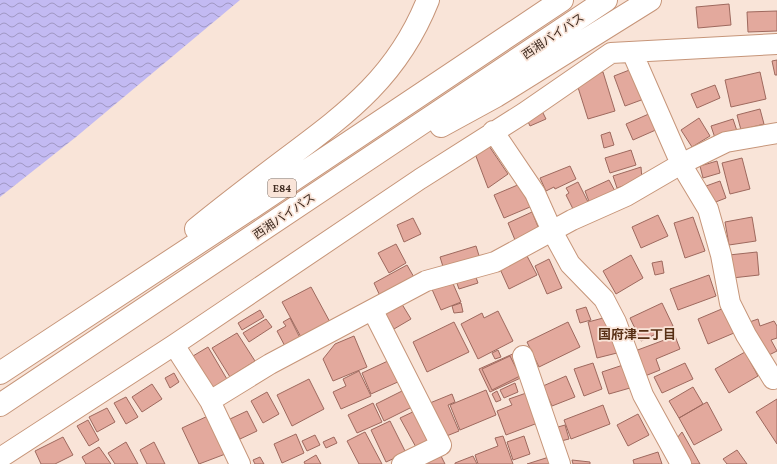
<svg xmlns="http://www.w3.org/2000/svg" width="777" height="464" font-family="'Crimson Pro','Noto Sans JP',serif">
<defs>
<pattern id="water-waves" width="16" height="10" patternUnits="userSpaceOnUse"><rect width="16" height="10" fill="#c3baf2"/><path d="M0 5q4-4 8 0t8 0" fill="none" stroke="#a097c3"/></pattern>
</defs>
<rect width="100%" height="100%" fill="#f9e4d8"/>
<path fill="url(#water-waves)" d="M0 0H240L76 137 0 197Z"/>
<path fill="#e3a99d" stroke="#9e695e" d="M729 4 731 25 698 28 696 7Z
M777 11V31L748 32 747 12Z
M777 60V75H775L772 61Z
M632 69 644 99 625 106 614 76Z
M603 72 615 111 588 119 576 81Z
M760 72 766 99 731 107 725 80Z
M715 85 720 98 697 108 691 94Z
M539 105 546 119 530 126 524 113Z
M760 109 764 124 741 130 737 115Z
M651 113 658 129 633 140 626 124Z
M699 118 710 136 692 147 681 130Z
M733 119 738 134 716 141 711 126Z
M610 132 614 145 604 148 601 135Z
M489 146 508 174 488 188 474 151Z
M631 150 636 165 610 173 605 158Z
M742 158 750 189 730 194 722 163Z
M717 161 720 173 703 178 700 166Z
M570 166 576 179 555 189 554 187 546 191 540 178Z
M641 167 642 180 617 188 613 176Z
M609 180 616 193 590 204 585 191Z
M720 181 726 198 713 203 706 186Z
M578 182 588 202 573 209 566 195 569 193 566 188Z
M520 184 530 207 504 218 494 195Z
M532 212 539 229 515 240 508 223Z
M658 215 668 236 641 248 632 227Z
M693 217 705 251 685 258 674 223Z
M752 217 756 241 729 245 725 222Z
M413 218 421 234 404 242 397 225Z
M396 244 406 263 389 273 378 253Z
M476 246 481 262 445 273 440 257Z
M757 252 759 275 732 278 729 255Z
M631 255 643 278 616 294 603 271Z
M527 256 537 275 509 289 500 269Z
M549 259 562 288 547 294 535 266Z
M662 261 664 273 655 275 652 263Z
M407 265 415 279 381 298 374 283Z
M474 272 478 283 459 289 455 278Z
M709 275 716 296 678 310 670 289Z
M451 279 461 302 441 310 431 287Z
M311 287 331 324 302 339 282 302Z
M400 301 411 319 394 329 384 311Z
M461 303 463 312 454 313 452 306Z
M662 303 673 326 641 341 630 318Z
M586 307 591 320 580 323 576 310Z
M724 308 734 333 708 344 698 319Z
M260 310 264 317 242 330 238 323Z
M498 311 513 341 478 359 461 324 482 313 484 318Z
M607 317 617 353 597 358 588 322Z
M290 318 302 342 287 350 277 331 286 326 283 322Z
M266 319 272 327 249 342 243 333Z
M758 319 760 326 774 321 777 326V338L771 340 777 351 761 359 741 325Z
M454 322 469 352 427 372 413 342Z
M568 322 580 347 539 367 527 342Z
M237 333 255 361 230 377 212 348Z
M354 336 367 367 333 381 323 359 335 344Z
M675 336 680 349 656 359 660 370 645 376 635 351Z
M208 347 231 386 216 395 193 356Z
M498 350 501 357 495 359 492 353Z
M745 352 758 376 729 393 715 369Z
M515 353 525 376 490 392 479 369Z
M510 356 520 376 492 390 482 369Z
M390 360 400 381 371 394 362 373Z
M593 363 602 389 584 396 574 369Z
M685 363 693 379 662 393 654 377Z
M623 365 630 388 609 394 602 372Z
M359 371 371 396 341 409 333 392 346 386 343 379Z
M174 373 179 382 170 388 165 378Z
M566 376 575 397 552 406 543 386Z
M309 379 324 409 292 426 277 395Z
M515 383 518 392 504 398 500 390Z
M152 384 162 399 142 412 132 397Z
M693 387 703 404 679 418 669 401Z
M408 388 416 405 384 421 376 404Z
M486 390 496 415 460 430 450 405Z
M497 391 501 400 496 402 492 394Z
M532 391 543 421 506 435 497 411 512 405 509 399Z
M267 392 279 414 263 423 251 401Z
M452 394 455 402 448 405 459 431 444 437 425 405Z
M126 397 138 417 126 424 114 403Z
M777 399V444L756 412Z
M707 402 722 430 694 445 679 418Z
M373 403 382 422 357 433 348 415Z
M603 405 610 424 571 439 564 420Z
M107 408 115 422 97 432 89 417Z
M419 409 435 439 417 449 400 418Z
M247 411 257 431 240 439 230 419Z
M638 414 649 435 628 446 617 425Z
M210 415 228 453 199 464 182 428Z
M88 420 99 440 89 446 77 426Z
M390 421 406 453 386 462 371 430Z
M565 425 569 439 561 441 558 427Z
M365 432 382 464H359L347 441Z
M682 432 700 464H689L677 438Z
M296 434 304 453 282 463 274 444Z
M315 435 320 445 307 451 302 441Z
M503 436 513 464H478L475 455 498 446 495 438Z
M524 436 530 454 513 460 507 442Z
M63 437 73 455 55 464H41L35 451Z
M334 437 337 443 326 448 323 442Z
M126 442 138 464H115L108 453Z
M154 442 165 464H147L140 450Z
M99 447 111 464H86L82 457Z
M737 450 747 464H727L723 459Z
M658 452 662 464H634L633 460Z
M316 455 321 464H305L304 462Z
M441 456 445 464H423Z
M473 456 477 464H455V463Z
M260 457 264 464H255L253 460Z
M549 457 551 464H527Z
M572 460 590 462V464H573Z"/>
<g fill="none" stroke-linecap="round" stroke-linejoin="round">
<defs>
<path id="minor" d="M632 52 681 164 708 209 721 255 730 303 746 335 773 379
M493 131 535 193 552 231 570 264 604 299 616 322 643 395 681 464
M373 311 441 445 402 464
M174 345 210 401 240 464
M523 356 560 464
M210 401 270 364 426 281 495 262 572 220 626 196 681 164 726 142 777 133
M0 458 174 345 420 179 524 113 611 53 777 44"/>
<path id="highway" d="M441 126 496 96 650 0
M196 229C224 206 253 184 282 162 346 114 397 78 428 0
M0 373 254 206 562 0
M0 405 606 0"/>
</defs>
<use href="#minor" stroke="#c69579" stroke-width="22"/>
<use href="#highway" stroke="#c69579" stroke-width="24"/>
<use href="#minor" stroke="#fff" stroke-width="20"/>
<use href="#highway" stroke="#fff" stroke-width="22"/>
</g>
<g text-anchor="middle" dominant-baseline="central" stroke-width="3.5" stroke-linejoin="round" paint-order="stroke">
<rect fill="#f9e4d8" stroke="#766256" stroke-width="1" x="268" y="179" width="28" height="18" rx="3"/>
<g font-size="11" font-weight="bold" fill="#3e2a1f">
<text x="282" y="188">E84</text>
</g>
<g font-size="12" fill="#3e2a1f" stroke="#f9e4d8">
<text transform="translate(553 36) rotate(-34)">西湘バイパス</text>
<text transform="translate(284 216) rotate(-34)">西湘バイパス</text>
</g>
<g font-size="13" font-weight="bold" fill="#583015" stroke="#f9e4d8">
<text x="637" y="334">国府津二丁目</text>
</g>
</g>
</svg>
